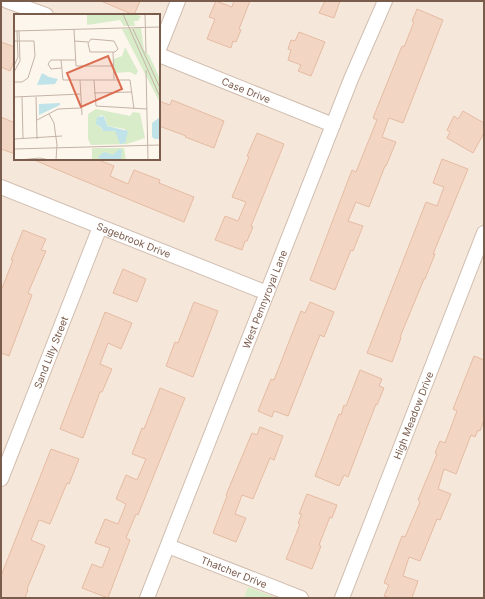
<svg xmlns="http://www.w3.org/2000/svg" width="485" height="599" font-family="Inter,sans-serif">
<rect width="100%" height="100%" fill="#fdf6ec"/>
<path fill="#f5e8da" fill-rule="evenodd" d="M1 1H484V598H1ZM15 15H159V159H15Z"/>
<path fill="#d8ecc9" d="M248 587 277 598H244Z"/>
<path fill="#f3d5c3" stroke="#e6bba3" d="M101 1H140L134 15Z
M216 1 232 7 234 1H250L239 29 241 30 236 42 233 41 231 48 207 39 215 19 209 17Z
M325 1H340L334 18 319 13Z
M417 9 443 20 403 123 389 118 382 137 396 142 386 166H385L369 207 356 202 348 221 363 226 353 251 351 250 335 290 310 280 352 170 356 172 377 120 373 118 402 46 404 47 414 22 412 21Z
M299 32 325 42 311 76 298 71 301 65 288 60 291 50 288 49 291 40 295 41Z
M1 42 15 47V59L10 71 1 67Z
M172 100 224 121 214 148 185 137 186 136 159 126V101L170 105Z
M463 111 484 123V133L473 153 447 138 450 132 447 130 454 116 458 119Z
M1 117 15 123V154L1 149Z
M257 133 284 144 251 226 253 227 247 241H245L242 250 215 240 225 216 238 221 246 202 232 197 249 157 247 156Z
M32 159H96L114 166 110 176 128 184 134 170 160 180 159 183 194 197 184 222 77 178Z
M442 159 468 169 433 254H435L425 279H424L400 337 401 338 392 362 367 353 426 202 437 206 444 187 433 183Z
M23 230 46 239 41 250 46 251 28 293 32 295 9 356 1 353V291L13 260H11Z
M123 269 146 279 137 302 113 293Z
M194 302 218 311 193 377 166 366 175 342 178 343Z
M310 302 334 312 324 337 320 335 288 416 274 411 272 417 258 411 271 379 274 380 301 311 305 313Z
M105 312 132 323 121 349 108 343 100 364 112 369 102 392H100L83 438 60 429Z
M474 356 484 360V420L480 431 478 430 475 437 471 435 456 474 444 469 438 489 451 494 440 520 437 519 420 561 409 557 403 576 418 581 412 598H390L384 596 389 585 384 583 402 536 405 537 420 502 418 500 437 454 435 453 440 441 445 443 457 411 453 409Z
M360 370 382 379 379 386 384 388 377 405 376 404 348 477 344 475 339 486 315 476 339 414 341 415 344 405 346 406Z
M160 388 185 398 138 515 136 514 126 538 130 540 108 598 82 588 92 564 102 568 110 548 95 543 105 519 118 524 126 504 116 499 126 475 137 480 146 459 132 454 142 428 144 429Z
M260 427 283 436 274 460 270 458 253 499 242 495 235 514 246 518 236 542 213 533 227 496 226 495 252 433 257 435Z
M51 449 79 459 69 484 67 483 50 524 39 520 31 540 45 546 27 589 28 590 25 598H1V576Z
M307 494 337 505 332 518 330 517 319 545 321 546 312 569 286 559 300 524 298 523 302 514H299Z"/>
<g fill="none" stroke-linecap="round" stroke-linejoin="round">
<defs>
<g id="street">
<path d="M7 1 46 15"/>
<path d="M159 49 178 1"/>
<path id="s1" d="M159 55 333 125"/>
<path id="s2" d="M1 187 267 293"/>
<path id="s3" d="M1 479 100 227"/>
<path id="s4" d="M168 546 301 598"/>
<path id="s5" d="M147 598 351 79 385 1"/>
<path id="s6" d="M342 598 484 233"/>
</g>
</defs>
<use href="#street" stroke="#d1beb0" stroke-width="16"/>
<use href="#street" stroke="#fff" stroke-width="14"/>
</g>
<g text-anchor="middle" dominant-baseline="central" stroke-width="3" stroke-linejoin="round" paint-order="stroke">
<g font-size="10" fill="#7a5c4d" stroke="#fffaf3">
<text stroke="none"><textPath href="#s1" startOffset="94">Case Drive</textPath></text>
<text stroke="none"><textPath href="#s2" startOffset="143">Sagebrook Drive</textPath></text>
<text stroke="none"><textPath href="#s5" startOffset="321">West Pennyroyal Lane</textPath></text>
<text stroke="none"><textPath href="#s3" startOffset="136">Sand Lilly Street</textPath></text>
<text stroke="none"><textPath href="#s6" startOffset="196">High Meadow Drive</textPath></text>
<text stroke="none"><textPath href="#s4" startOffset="71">Thatcher Drive</textPath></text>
</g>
</g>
<g transform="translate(14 14)">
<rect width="146" height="146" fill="#fdf6ec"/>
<path d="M73 0H117L127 2 124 7H120L121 12H110L106 6 73 11ZM127 14 130 36 135 41 146 65V89L108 15ZM111 33 124 57 122 61 116 58 100 59V45L108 42ZM82 95 116 102 119 98 126 99 131 124 113 130 77 131 74 125V100ZM88 101 91 103 93 112 111 115V127L104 123 101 117H89L88 114 83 111 84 103ZM78 134H110L112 146H78Z" fill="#d8ecc9" fill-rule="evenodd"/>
<path d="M28 59 35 63 44 65 41 70 23 71ZM46 89V91L25 101V90ZM90 102 93 112 114 117 111 129 106 130 101 117H89L88 114 82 110 83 103ZM146 103V125H141L138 123V109ZM105 135 108 136 107 146H87L84 143 90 138 99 141Z" fill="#bfe3e8"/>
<path fill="none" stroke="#c5b3a7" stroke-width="1" d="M109 0 146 83M131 0 132 39M60 15 62 52H99M119 15 146 74M0 17 146 13M77 25 100 27 104 35 101 38H76L74 29ZM0 27H20L21 42 14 64 8 68H0M60 27 74 28M99 38 100 65M47 46 49 66H116L120 95M0 52 4 43 3 17M47 54 37 55 34 50 37 46H61M132 56 134 146M0 58 6 47 5 17M66 66 68 101M80 66 82 92 133 95M80 79 118 78M0 83 67 80M8 83 9 125M22 83 23 125M35 100 40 109 43 131 42 146M23 106 44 95 67 94M0 125 48 122M0 135 146 131M5 146 26 144 35 146"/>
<path fill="#dc6d51" fill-opacity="0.15" stroke="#dc6d51" stroke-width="2" d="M94 42 108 75 67 93 53 59Z"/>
<rect width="146" height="146" fill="none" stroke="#7a5c4d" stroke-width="2"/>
</g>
<rect width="485" height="599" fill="none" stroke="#7a5c4d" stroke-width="4"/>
</svg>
